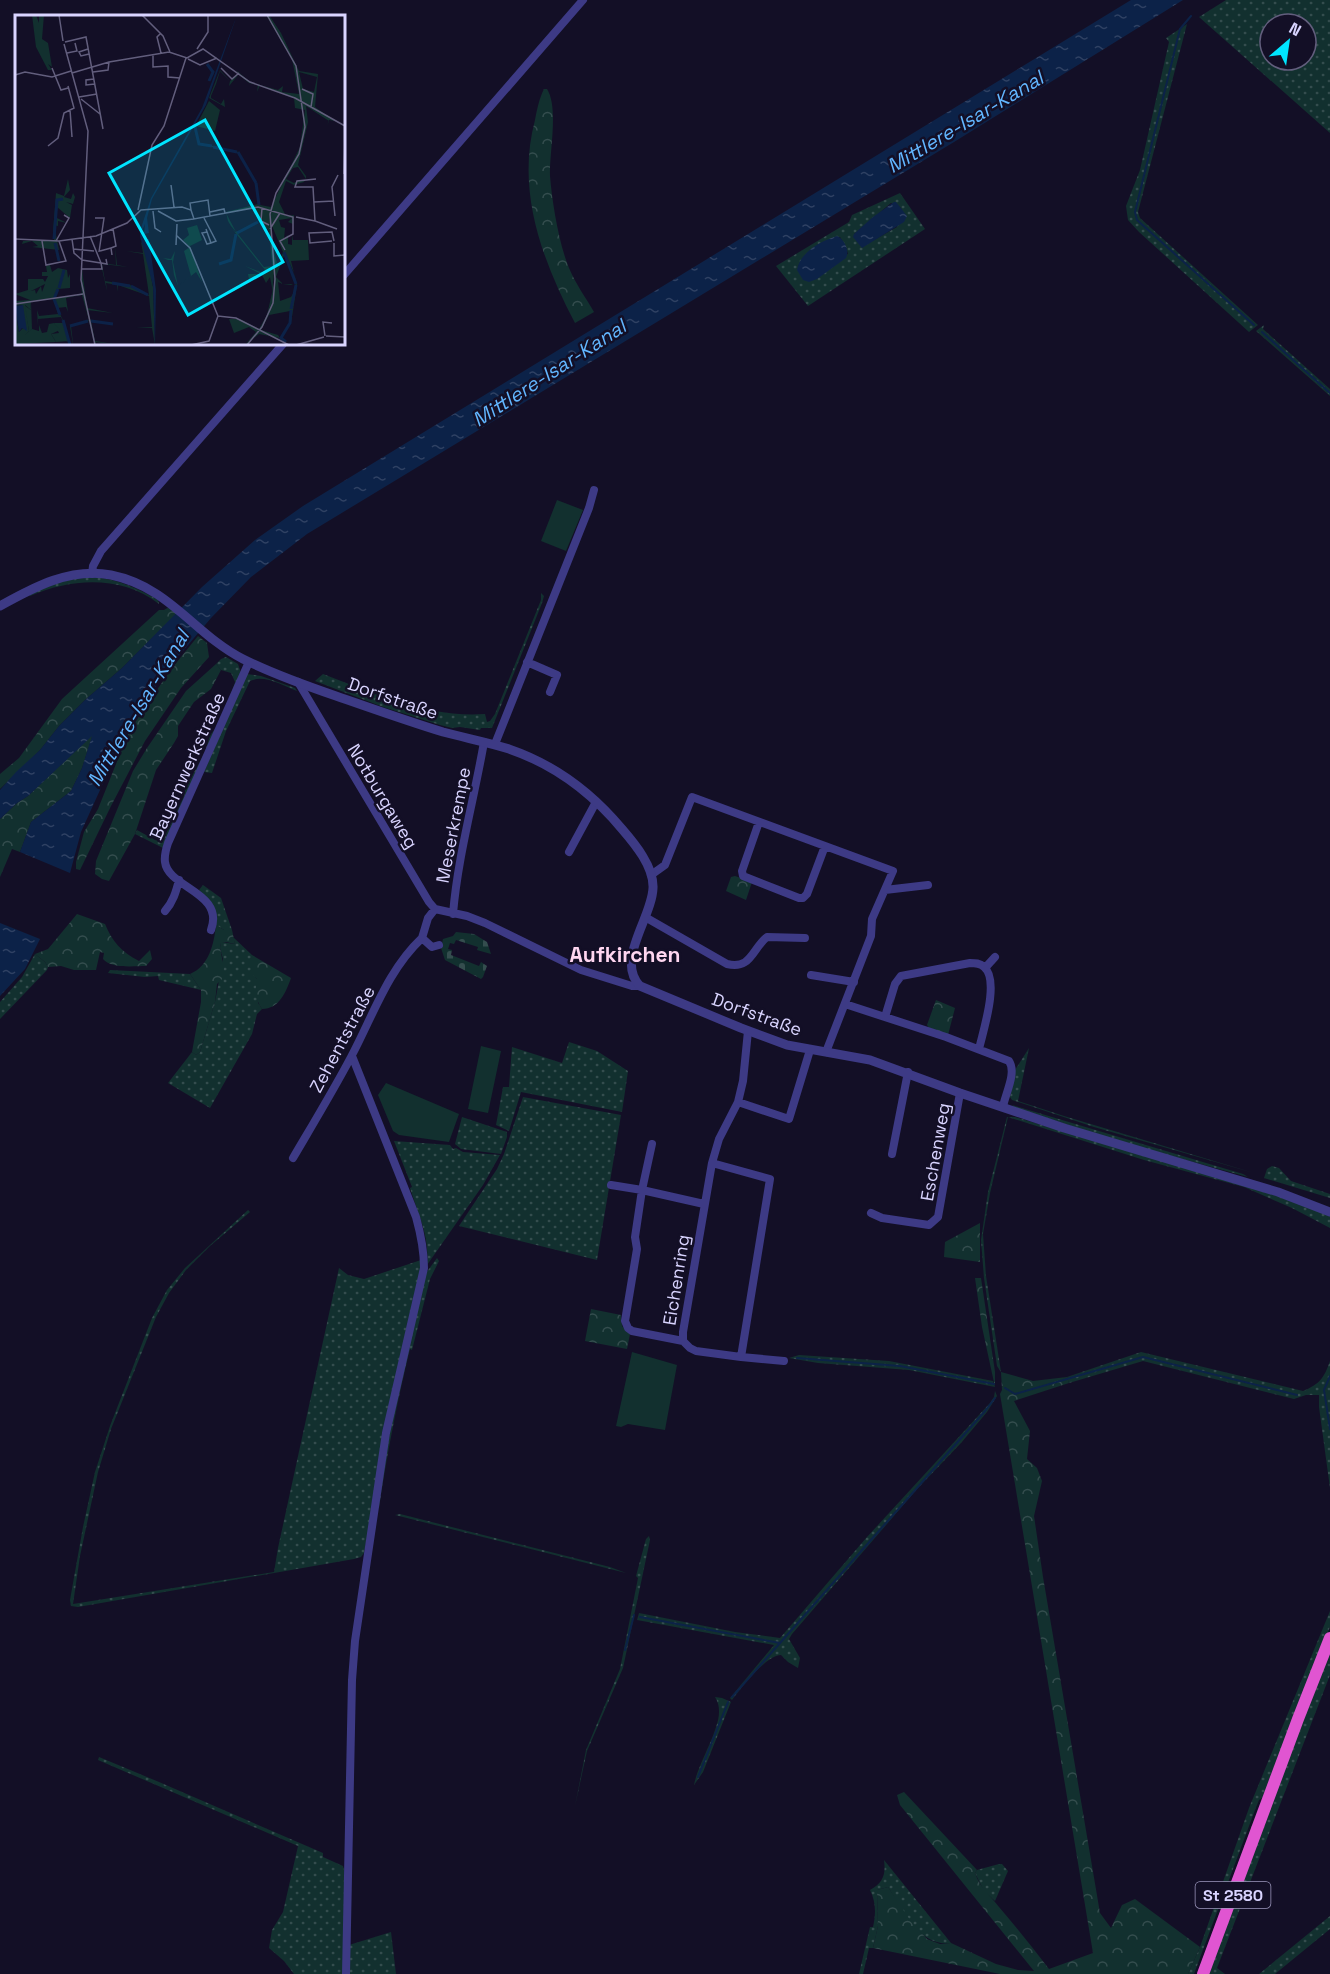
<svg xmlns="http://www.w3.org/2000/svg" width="1330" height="1974" font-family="'Space Grotesk',sans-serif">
<defs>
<pattern id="grass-dots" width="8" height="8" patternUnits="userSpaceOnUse" patternTransform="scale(1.5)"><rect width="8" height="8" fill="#12302f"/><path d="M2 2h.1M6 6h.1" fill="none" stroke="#344d4e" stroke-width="1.8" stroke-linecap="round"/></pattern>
<pattern id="forest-crowns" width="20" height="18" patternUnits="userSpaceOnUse" patternTransform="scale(1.5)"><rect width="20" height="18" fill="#12302f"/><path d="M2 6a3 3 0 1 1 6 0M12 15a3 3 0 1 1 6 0" fill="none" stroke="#344d4e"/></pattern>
<pattern id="cemetery-stones" width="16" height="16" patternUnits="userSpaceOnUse" patternTransform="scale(1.5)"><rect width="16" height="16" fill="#12302f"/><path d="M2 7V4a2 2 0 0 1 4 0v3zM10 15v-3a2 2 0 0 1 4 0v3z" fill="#344d4e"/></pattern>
<pattern id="water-ripples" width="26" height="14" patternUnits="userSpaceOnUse" patternTransform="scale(1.5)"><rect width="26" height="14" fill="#0c2248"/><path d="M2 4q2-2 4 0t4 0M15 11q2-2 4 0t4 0" fill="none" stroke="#2f4163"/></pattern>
</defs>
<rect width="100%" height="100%" fill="#130f26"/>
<path fill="url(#grass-dots)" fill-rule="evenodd" d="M1226 0H1330V133L1199 17ZM1270 24H1306V60H1270Z
M1187 24 1138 212 1140 218 1258 325 1249 332 1139 232 1128 220 1126 206 1140 170 1169 42 1166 38Z
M900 193 925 229 808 306 776 266 849 222 852 215ZM891 203 900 207 902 210 897 227 862 247 854 234ZM840 237 846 247 848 254 798 266C808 250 822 240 840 237Z
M1264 325 1263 329 1330 389V396L1256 331Z
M97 577C120 581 138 588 158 600L159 604C121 575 72 578 30 596V594C50 582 74 578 97 577Z
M541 593 544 596 542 603 492 728H481L480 730 460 727 452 728 440 725 383 707 315 681 323 674C375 694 428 718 485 714L487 722 490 721 495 714 541 600Z
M226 657 238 664 241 673 163 848 135 834 137 830 155 840 162 842 184 796 185 789 205 752 210 735 217 727 230 697 235 682 231 673 221 670 216 664 221 659Z
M247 674 261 676 295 688 297 691C283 686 264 674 250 681L226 731 212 773 204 772Z
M203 885 221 898 232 930H224L216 925 213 905 199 890Z
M233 937 252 955V973L257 979 258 1003 262 1009 257 1014 252 1034 210 1108 168 1083 192 1052 196 1055 200 1052 215 1002 223 959 220 948 221 942 235 944Z
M35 954 45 962 48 967 47 970 0 1019V1002L22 977Z
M110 970 190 974 201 990 159 980 158 976 145 977 108 973Z
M569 1042 597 1051 628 1071 622 1112 521 1092 509 1131 496 1125 503 1087H509L512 1047 562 1063Z
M1029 1048 1018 1101 1064 1116 1254 1173 1094 1127 1012 1100 1010 1097 1015 1070Z
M523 1097 621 1115 597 1260 459 1226 497 1169 504 1154Z
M1012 1105 1243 1174 1248 1177 1117 1141 1014 1107Z
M462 1117 507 1132V1137L501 1154 461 1149 455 1144Z
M1007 1117H1015L1295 1201 1330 1216V1228L1292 1208 1244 1187 1144 1160 1008 1117 990 1193 983 1234 986 1276 1001 1372 997 1366 984 1278 981 1240 988 1192Z
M394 1141 450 1145 453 1149 456 1148 463 1152 500 1155 483 1185 427 1265C430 1237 418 1214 410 1188L412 1187Z
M1272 1166 1279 1168 1291 1181 1330 1194V1198L1264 1178 1267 1169Z
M248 1210 250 1212 210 1246 186 1270 169 1293 156 1317 111 1429 98 1472 80 1556 73 1604 274 1572 278 1548 339 1268 348 1275 364 1279 421 1260V1270L364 1553 361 1557 354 1559 78 1607 71 1606 70 1600 83 1527 95 1472 110 1426 152 1318 167 1290 185 1268Z
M437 1258 439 1261 430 1279 412 1350 410 1349C397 1402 387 1454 379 1508H377L390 1430 426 1273Z
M1141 1352 1303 1391C1320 1384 1324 1378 1330 1361V1488L1319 1407V1395H1306L1294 1399 1143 1361 1069 1383 1067 1377Z
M799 1355 889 1361 993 1381 995 1387 909 1370 818 1363 789 1358Z
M995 1391 997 1396 987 1412 961 1443 918 1488 792 1634 789 1639 800 1658 798 1668 788 1662 781 1655C766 1655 741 1688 732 1700L730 1698 774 1645 637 1620 639 1613 735 1632 780 1638 867 1537 990 1403 994 1397Z
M400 1514 610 1567 626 1573 395 1515Z
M649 1536 650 1540 623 1668 587 1751 575 1806 586 1750 620 1669 638 1578 636 1576 646 1539Z
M1330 1611V1627L1312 1669 1199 1974H1197L1262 1798 1259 1800 1255 1810 1194 1974H1188L1200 1947 1249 1808Z
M1330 1649V1675L1217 1968 1225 1974H1208Z
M715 1697 722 1698 731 1702 703 1772 694 1785C698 1764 720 1729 719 1711 719 1706 718 1702 715 1697Z
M99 1757 159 1782 323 1853V1857L343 1866 344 1869V1974H294L284 1961 269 1948 272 1930 283 1912 298 1846 98 1760Z
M884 1860 951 1943C919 1947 903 1910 888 1887L877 1890 878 1926 873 1948H869L863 1974H859L870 1927H873C876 1914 876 1902 870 1890 883 1883 886 1875 884 1860Z
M999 1864H1002L1008 1871 995 1901 984 1891 975 1873 977 1870Z
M1330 1916V1929L1275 1974H1259Z
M391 1932 396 1974H349V1945Z"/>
<path fill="url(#forest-crowns)" d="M544 89H547C559 108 549 153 550 176 552 202 559 244 569 268 575 283 586 298 594 312L575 323C542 260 516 191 535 120 537 110 539 99 544 89Z
M169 607 177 613 122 668 85 700 59 726 40 750 0 789V774L19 758 62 699 159 610H164Z
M198 636 207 643 209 657 181 688 145 741 111 806 80 870 76 869V862L84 832 98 809 130 729 172 668Z
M216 664 221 670 211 689 194 702 178 726V736L174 743 156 770 135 834 109 881 102 879 95 874 96 861 133 771 147 748 186 691Z
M93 734 82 768 71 791 31 822 20 852 12 849 0 877V819L17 803 28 796Z
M735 876 752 882 746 900 726 891 731 877Z
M77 914 105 924C112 941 121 952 139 961L150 950 152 959 146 966C134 966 111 969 103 959L104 953 100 952 96 970H74L61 966 48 967 45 962 35 954 48 949Z
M216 925 224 930H232L235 944 226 942 221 943 220 948 224 968 222 979 217 984 215 1002 200 1052 196 1055 192 1052 201 1002V990L190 974C209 966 214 944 216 925Z
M252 955 291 978C286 992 279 1009 262 1009 255 999 255 991 257 979L252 974Z
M936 1000 955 1008 948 1035 929 1028 927 1025Z
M980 1223V1262L944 1257 945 1242Z
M975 1278H981L995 1372V1387L982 1327Z
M591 1309 621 1315 622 1326 630 1334 627 1349 585 1341Z
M1001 1372 1033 1381 1067 1377 1069 1383 1014 1401 1030 1431 1027 1459 1037 1468 1042 1481 1034 1516 1043 1577 1100 1913 1111 1928 1122 1905 1135 1899 1200 1947 1188 1974H1000L873 1948 878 1926 877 1890 888 1887 912 1923 927 1939 940 1944 951 1943 996 1964 1018 1970 1034 1971 900 1805 897 1795 904 1792 977 1870 975 1873C980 1888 990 1895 999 1907 1016 1927 1033 1948 1049 1969L1093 1953 1000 1394 1002 1390Z"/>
<path fill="url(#cemetery-stones)" d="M456 932 474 934 487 942 491 954 477 950 478 947 456 940 454 944 450 943 448 949 452 950 451 955 479 966 481 962 487 966 483 977 481 979 445 960 441 948 443 939 453 936Z"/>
<path fill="#12302f" d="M557 500 583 510 566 551 541 541Z
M481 1046 501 1051 488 1113 468 1109Z
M386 1083 459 1114 449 1142 399 1135 393 1131 378 1095Z
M632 1352 677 1365 665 1430 628 1424 621 1427 616 1426Z"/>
<path fill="url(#water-ripples)" d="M1131 0H1183L954 142 307 534 251 577 211 618 171 665 143 705 119 748 81 832 70 873 20 852 31 822 71 791 82 768 92 736 28 796 17 803 0 819V790L16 772 40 750 59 726 85 700 122 668 202 587 255 540 303 506Z
M894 202H896L907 216 904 222 862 248 853 237 854 234 873 217Z
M837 236C844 239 850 250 846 258L817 279 809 282 803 280 797 270C800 252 821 241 837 236Z
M0 923 40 939 25 969 0 996Z"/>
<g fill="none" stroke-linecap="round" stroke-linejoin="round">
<path stroke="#0c2248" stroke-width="2" d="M1191 16 1180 29 1135 212 1137 220 1254 325
M1262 332 1330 393
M797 1358 900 1366 994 1384
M1330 1376 1324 1390 1330 1429
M1005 1388 1015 1394 1143 1357 1297 1395
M640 1617 780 1643 985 1411 995 1398
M625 1650 634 1615
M732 1697 780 1643
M698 1777 728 1702"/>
<path stroke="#3d3a85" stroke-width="8" d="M344 275 583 0
M92 574 93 566 101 551 283 344
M527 662 557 675 550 692
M298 682 429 902 435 909 467 916 485 923 581 970 632 986H640
M495 744 589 508 594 490
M759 822 742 871 743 876 799 898H803L807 894 825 846
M569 852 596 802
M651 875 665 865 692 797 893 871 872 919 871 936 826 1052
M885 890 928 885
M435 909 428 918 422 938 432 947 439 945
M165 911C173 902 176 892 179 880
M453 914C458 855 474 800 484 742
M645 917 727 964C751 970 752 949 767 937L805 938
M211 930C225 892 168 888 165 862 164 855 166 849 168 843L249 662
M985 968 995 957
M811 975 854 982
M845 1004 946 1037 1009 1061C1017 1073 1005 1094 1003 1107
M885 1017 895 984 901 976 970 963C975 963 980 963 984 967 1000 980 983 1031 979 1049
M738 1102 789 1119 810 1050
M892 1154 908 1072
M293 1158C313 1124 333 1091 351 1057 373 1016 387 971 422 938
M712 1163 683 1332V1341L690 1348 696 1351 741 1357 770 1179 712 1163 719 1139 738 1102 743 1081 748 1031
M611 1185 642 1190 652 1144
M871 1213 882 1218 929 1225 938 1217 960 1093
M683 1341 632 1331 628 1328 625 1321 637 1249 635 1237 642 1190 704 1204
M741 1357 784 1361
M346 1974 352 1680 355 1641 386 1433 424 1268C424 1249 421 1235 416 1217L352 1056"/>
<path stroke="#3d3a85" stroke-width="9" d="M0 606C34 587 71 567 111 575 170 587 194 634 243 659 273 674 304 685 336 696 371 708 407 721 443 732 465 738 487 742 509 749 553 764 592 793 622 829 635 844 654 867 653 888 652 918 615 960 640 986L741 1028 787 1045 870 1060 960 1093 1064 1128 1278 1192 1330 1212"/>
<path stroke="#e055d1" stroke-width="12" d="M1203 1974 1298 1719 1330 1638"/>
</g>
<g text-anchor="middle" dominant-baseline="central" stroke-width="5" stroke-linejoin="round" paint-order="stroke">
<rect fill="#130f26" stroke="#9e99be" stroke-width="1.5" x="1195.5" y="1882" width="75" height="26" rx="4.5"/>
<g font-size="16" font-weight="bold" fill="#d9d4ff">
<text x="1233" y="1895">St 2580</text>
</g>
<g font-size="18" fill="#d9d4ff" stroke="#130f26">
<text transform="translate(393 698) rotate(19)">Dorfstraße</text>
<text transform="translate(187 766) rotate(-66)">Bayernwerkstraße</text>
<text transform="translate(383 796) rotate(59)">Notburgaweg</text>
<text transform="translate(453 825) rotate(-79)">Meserkrempe</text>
<text transform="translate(757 1014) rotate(20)">Dorfstraße</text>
<text transform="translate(342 1039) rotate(-62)">Zehentstraße</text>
<text transform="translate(935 1152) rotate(-80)">Eschenweg</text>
<text transform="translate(676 1280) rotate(-81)">Eichenring</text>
</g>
<g font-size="20" font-style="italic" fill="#62b6ff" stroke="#130f26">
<text transform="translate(965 122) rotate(-31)">Mittlere-Isar-Kanal</text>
<text transform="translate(549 373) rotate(-33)">Mittlere-Isar-Kanal</text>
<text transform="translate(138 708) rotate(-59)">Mittlere-Isar-Kanal</text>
</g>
<g font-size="21" font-weight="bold" fill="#ffd6f0" stroke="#130f26">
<text x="625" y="954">Aufkirchen</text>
</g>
</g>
<g transform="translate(15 15)">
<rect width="330" height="330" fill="#130f26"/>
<path d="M17 0H21L24 8V1L29 0 27 24 33 28 37 52 33 49 37 55H33L21 32ZM251 0H254L266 18 284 56 303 59 300 92 320 106 314 105 312 111 314 106 291 91 293 107 283 150 291 161V164L283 152 278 153 271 164 279 168 284 165H290L289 167 279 170 271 166 264 187 271 201 279 200 278 209 273 207 277 203 264 205 266 212 270 213 269 224 273 220V229L277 230V220L278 225H293L294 245 276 246 282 270 276 308 267 319 275 307V296L254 300 246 315 263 320 265 323 244 319 230 330 241 317 234 312 219 318 214 304H225L244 314 252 300 259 269 254 216 244 206 226 215 244 206 240 193 211 198 221 217 216 211 213 206 210 193 211 197 243 189 241 168 223 138 184 129 179 114 185 128 224 137 241 168 245 190 256 192 285 132 290 95 280 93 279 83 288 86 245 70 242 77 243 70 234 68 229 64 227 73 229 64 224 59 214 71 215 66 205 56 201 69 196 81V83L206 89 209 84 210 92 194 83 205 55 215 66 224 59 221 55 235 67 263 75 268 71 267 77 284 79 277 44ZM284 57 302 62 299 77 288 74ZM257 211 268 237 263 252 257 229ZM270 238 279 258 281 274 276 282 265 286 263 267 268 269 276 270 278 269H268L261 262ZM194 86 205 95 200 116 181 111ZM53 164 55 175 49 182 56 184 58 178 60 182 58 189 51 187 57 190 55 203 42 192 40 202 52 208 43 206V211L39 210 44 235 17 232 23 231 17 226 7 229 8 226 39 225 38 216 41 178 49 181ZM182 210 187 225 175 231 187 267 181 257 163 271 159 260 157 245H153L148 243 156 244 160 236 158 247 163 271 176 261 169 236 175 232 168 225 174 220 172 213ZM126 227 130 231 138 272 140 330 137 313H121L137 312 134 281 103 270V277L102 270 91 268 92 276 87 254H67L72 293 98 298 72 295 76 306 99 309 76 306 80 326 105 330 81 327 80 330 74 306 56 311 58 328V330L55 311 74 305 67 280 51 283 53 297 51 292 42 293 49 307 55 330 54 326 41 327 36 319 44 318 39 308H49L46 302 23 304V311L22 295 24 301 43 299 39 284 16 287 17 314 13 320H10L14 316 9 290 16 295 15 287 39 284 41 277H27L30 269 12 278 0 279 13 275V264H1H28L30 267 33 261H27V257H32L31 251 35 250 37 257 43 253 52 255 53 263 55 259V273L43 274 40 283 61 281 67 278 66 271 61 272 66 271V254H87V248L101 250 100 231 102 250 113 252 87 249 90 266 115 270 134 280 128 239 111 236 128 238Z" fill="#12302f" fill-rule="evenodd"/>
<path d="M215 211 220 217 226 215 223 219 249 252 258 251V278L255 262 251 268 247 260 234 264 233 259H246L230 251 248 258 250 255ZM26 271 27 277H41L39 283 15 286 16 295 10 290 14 316 10 320 17 314 24 316V310L27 318 32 317 34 309 39 308 45 315 36 319 41 327 1 329 0 294 4 317 8 313 7 290 0 291V286L15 285 0 279 20 275 21 279Z" fill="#12302f"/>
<path d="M222 0 191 90 137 184 132 203 134 218 129 219 130 209 126 218 129 225 134 224 141 275 140 330 138 271 125 221 126 213 136 183 187 93ZM8 290 12 316 7 313 4 317 0 291Z" fill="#0c2248"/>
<path fill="none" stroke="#0c2248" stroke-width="3" d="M192 49 198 57 194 66M180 112 184 129 197 131M198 132 222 137M223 137 241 168M241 168 244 190M222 218 243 207M39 224 42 185 48 184M40 228 44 246M269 237 281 269M204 249 216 245 221 219M97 268 115 271M116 271 133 280M44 273 49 255M43 274 39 284 45 300M276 294 281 270M48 305 55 330M76 306 98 309M55 311 73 306M271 327 266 323 275 308 276 295"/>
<path fill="none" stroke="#625e7d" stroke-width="1.5" d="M44 0 48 26M127 0 148 21 155 37M145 19 142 22 146 38M50 27 71 22 88 114M49 29 73 116 66 265 80 330M73 34 64 37 66 41 74 39M182 34 193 17V0M52 38 62 36 60 28M138 40V52L153 51V62L165 63M173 44 185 50 202 43M37 53 46 75 53 73M206 53 217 64 224 58M78 57 93 55 94 47M57 58 94 47 154 37 172 43 188 34 235 67 280 83M0 60 10 57 37 62 56 56M79 64 71 65V70L80 69M287 74 298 79 296 92M64 82 82 79M280 83 330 111M66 84 85 99M55 95 57 122M33 131 43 123 49 98 59 93 53 71M329 159 330 124M301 164 282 166 280 172H298L300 206 322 214M156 170 159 192M299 187 319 186M247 193 246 206 254 210M123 195 137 130 149 111 171 43M176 195 175 188 193 185 195 201M138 196 140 213 146 217M143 196 161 206 179 204M195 197 209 194 210 198M320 201 317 172 323 160M281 202 300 206M80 203H89L84 237M189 203 201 226 196 228 191 214M255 214 265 198M192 217 187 218 189 222 192 229 196 228M161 220 175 233 203 301M0 224 44 226 81 221 112 208 126 195 167 192 176 195 179 204 243 192 278 202V219L265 226 270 235M57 224 59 238 67 245M27 226 31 250 51 246 44 226M41 226 54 203 49 200M317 226 295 228 294 218 317 217 319 226M319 228V241L330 240M161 230 162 209M96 233 101 231 98 214M58 234 79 236M85 236 96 233 97 240M67 245 86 248 75 221M66 254H87L86 248 92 249 91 244M0 289 68 279M310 321 308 307 317 308M311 321 330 322M176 330 194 326 203 301 221 303 274 330M232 330 247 312 258 288 260 264 255 199 261 178 284 139 290 112 281 51 252 0M281 330 309 322"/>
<path fill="#00e5ff" fill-opacity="0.15" stroke="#00e5ff" stroke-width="3" d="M190 105 268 247 173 300 94 158Z"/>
<rect width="330" height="330" fill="none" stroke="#d9d4ff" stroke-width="3"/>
</g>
<g transform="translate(1288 42) rotate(29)"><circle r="28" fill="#130f26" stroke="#625e7d" stroke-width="1.5"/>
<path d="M0-4.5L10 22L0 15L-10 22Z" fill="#00e5ff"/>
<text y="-9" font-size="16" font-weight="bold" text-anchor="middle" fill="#d9d4ff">N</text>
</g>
</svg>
